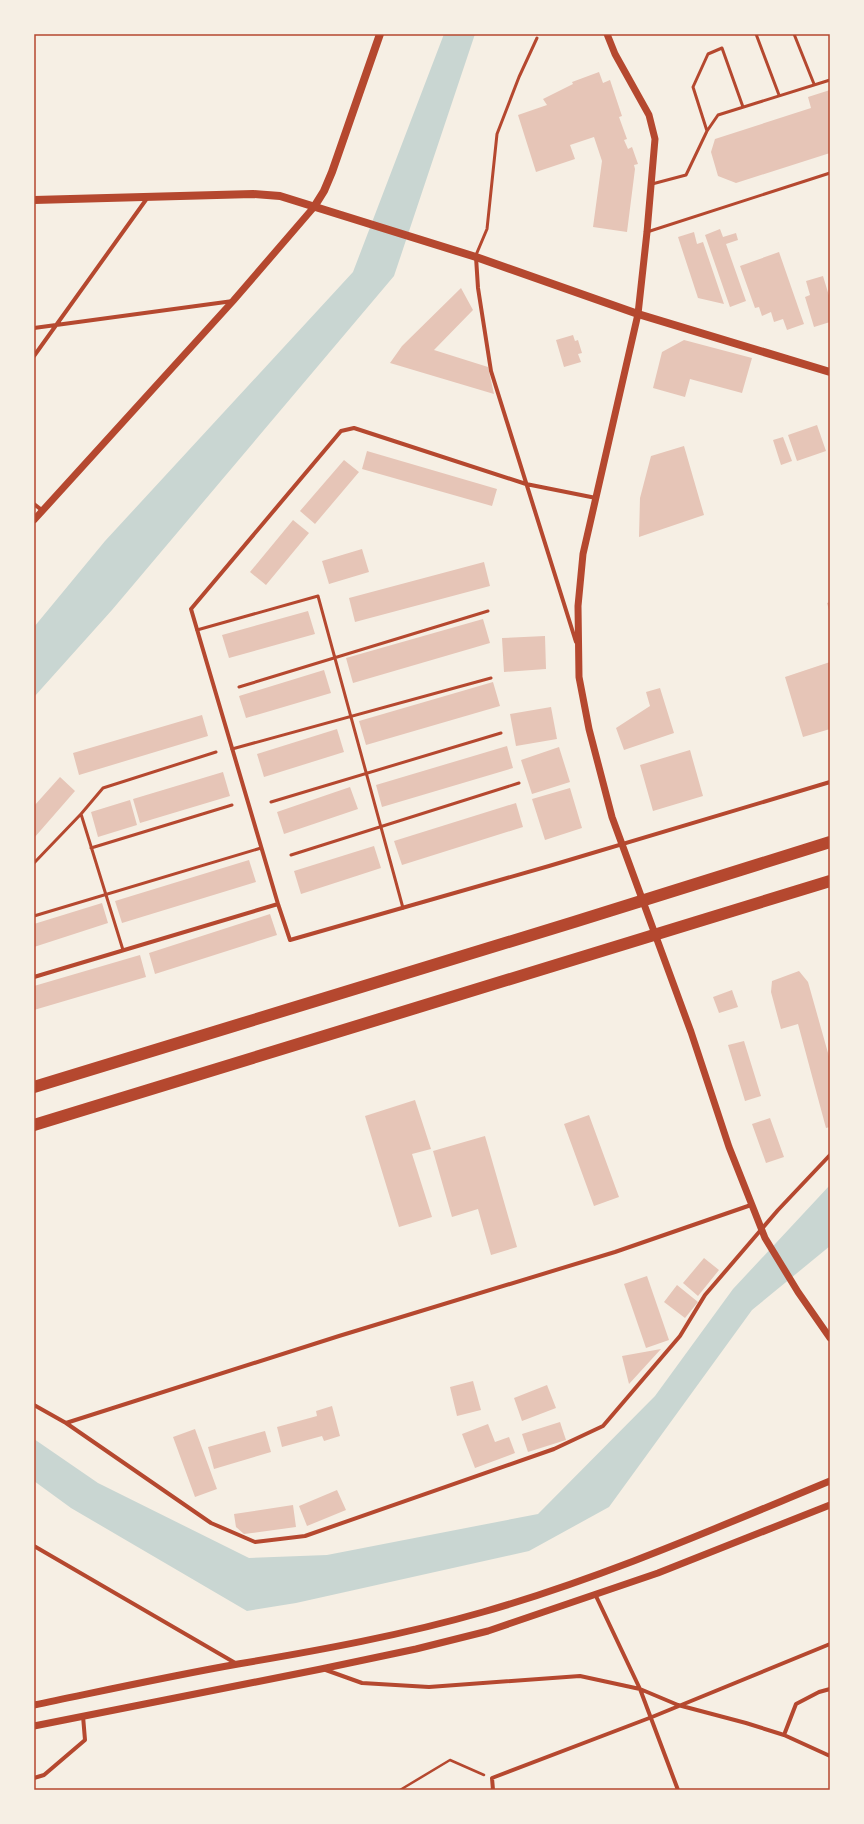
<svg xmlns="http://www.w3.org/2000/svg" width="864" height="1824" font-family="'Work Sans',sans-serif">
<rect width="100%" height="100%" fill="#f6efe4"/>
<path fill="#c9d6d2" d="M444 34H475L394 276 112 610 34 697V627L105 541 353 272Z
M830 1185V1246L752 1310 609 1507 529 1551 296 1603 247 1611 71 1508 34 1481V1439L98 1483 249 1558 327 1555 538 1514 655 1396 733 1289Z"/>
<path fill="#e6c5b7" d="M599 72 603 83 610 80 622 116 619 117 627 139 624 140 628 149 632 147 638 164 634 165 635 169 627 232 593 227 602 161 594 137 570 145 575 159 536 172 518 115 547 105 543 99 573 84 572 82Z
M830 90V153L736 183 718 176 711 152 715 139 811 108 808 97Z
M720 229 723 237 736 233 738 240 726 244 746 301 730 307 705 235Z
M694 232 697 244 703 242 724 304 698 298 678 237Z
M779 252 804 324 787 330 783 319 774 322 771 312 762 316 759 307 755 308 740 266Z
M823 276 830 299V322L814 327 805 297 810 295 806 281Z
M461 288 473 310 434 350 488 367 494 394 390 363 402 346Z
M573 335 575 341 578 340 582 353 578 354 581 362 564 367 556 340Z
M684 340 752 358 742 393 690 379 685 397 653 388 662 352Z
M817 425 826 451 797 461 788 435Z
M783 437 792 461 781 465 773 440Z
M684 446 704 515 639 537 640 498 651 456Z
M367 451 497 489 492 506 362 469Z
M344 460 359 472 315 524 300 511Z
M293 520 309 533 266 585 250 572Z
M362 549 369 572 329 584 322 561Z
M484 562 490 586 355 622 349 598Z
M830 602V613L827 603Z
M308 611 315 634 229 658 222 635Z
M483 619 490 643 353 683 346 658Z
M545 636 546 669 504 672 502 638Z
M830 662V729L803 737 785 677Z
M324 670 331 693 246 718 239 696Z
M493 682 500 706 366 745 359 721Z
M660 688 674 733 624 750 616 728 650 706 646 692Z
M551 707 557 739 516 746 510 714Z
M202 715 208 736 79 775 73 753Z
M337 729 344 752 264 777 257 754Z
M507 746 513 768 382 807 376 785Z
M559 747 570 782 532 794 521 760Z
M690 750 703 796 653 811 640 765Z
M223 772 230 796 140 823 133 799Z
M60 777 75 791 34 838V806Z
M350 787 358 809 284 834 277 812Z
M570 788 582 828 545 840 532 799Z
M130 800 137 825 98 837 91 812Z
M516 803 523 827 402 865 394 841Z
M374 846 381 868 301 894 294 871Z
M249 860 256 882 122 923 115 901Z
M102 903 108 923 34 947V924Z
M270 914 277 935 155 974 149 953Z
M140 955 146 977 34 1010V986Z
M799 971 808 982 830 1060V1127L826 1128 798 1024 781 1029 771 992 772 981Z
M732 990 738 1007 719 1013 713 997Z
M744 1041 761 1096 745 1101 728 1045Z
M415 1100 431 1149 412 1154 432 1217 399 1227 365 1116Z
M589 1115 619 1197 594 1206 564 1124Z
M770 1118 784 1157 766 1163 752 1124Z
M485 1136 517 1247 491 1255 478 1209 452 1217 433 1151Z
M704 1258 719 1270 698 1296 683 1283Z
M647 1276 669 1340 646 1348 624 1284Z
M677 1285 698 1302 685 1318 664 1302Z
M661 1349 629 1384 622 1356Z
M473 1381 481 1410 457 1416 450 1387Z
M547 1385 556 1408 522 1421 514 1398Z
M332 1406 340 1436 324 1441 322 1436 282 1447 277 1427 317 1416 316 1411Z
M560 1422 566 1440 528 1452 522 1434Z
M488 1424 495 1442 509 1437 515 1453 475 1468 462 1434Z
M195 1429 217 1489 195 1497 173 1437Z
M265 1431 271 1452 214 1469 208 1447Z
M337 1490 346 1510 307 1526 299 1506Z
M293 1505 296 1527 244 1534 236 1527 234 1514Z"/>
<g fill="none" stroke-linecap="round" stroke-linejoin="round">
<path stroke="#b5482f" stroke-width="2.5" d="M400 1790 450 1760 484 1775"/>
<path stroke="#b5482f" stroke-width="3" d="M756 34 779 95
M794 34 814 84
M707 131 693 87 708 54 722 48 743 107
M652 184 686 175 707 131 718 115 830 80
M647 232 830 173
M476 255 487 229 497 134 519 77 537 38
M197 630 318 596 403 908
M239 687 488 611
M232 749 491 678
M271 802 501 733
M81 814 103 788 216 752
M91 848 232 805
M291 855 519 783
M34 863 81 814 123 950
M34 916 261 848"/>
<path stroke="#b5482f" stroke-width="4" d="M476 257 478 288 491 371 576 642
M34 328 233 301
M34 356 148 197
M34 504 43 511
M278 904 290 940 549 866 830 782
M34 977 278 904 191 609 341 431 354 428 526 484 596 498
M34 1405 66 1423 211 1523 255 1542 305 1536 554 1449 603 1426 680 1336 705 1295 778 1210 830 1155
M66 1423 339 1336 615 1252 751 1205
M34 1546 237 1664
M595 1594 640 1689 678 1790
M323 1669 362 1683 429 1687 580 1676 640 1689 678 1705 746 1723 784 1735 830 1756
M784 1735 796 1704 819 1692 830 1689
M34 1778 44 1775 85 1740 83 1716
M493 1790 492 1778 652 1717 830 1644"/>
<path stroke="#b5482f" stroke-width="7" d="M607 34 615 54 649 115 655 139 647 232 638 314 583 554 578 606 579 677 589 729 612 817 691 1032 729 1147 765 1238 798 1292 830 1338
M34 520 233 301 314 207
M34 1705C102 1691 170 1676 238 1664 321 1650 403 1635 483 1612 602 1578 716 1528 830 1481
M34 1726 321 1669 416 1649 488 1631 658 1573 830 1505"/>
<path stroke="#b5482f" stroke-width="8" d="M34 200 253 194 280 196 476 257 638 314 830 372
M314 207 324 191 332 172 380 34"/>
<path stroke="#b5482f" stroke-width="12" d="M34 1087 574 922 830 842
M34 1125 830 881"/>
</g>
<rect width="864" height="1824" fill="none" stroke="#f6efe4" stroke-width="70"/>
<rect x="35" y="35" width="794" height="1754" fill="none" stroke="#b5482f" stroke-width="1.5"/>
</svg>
